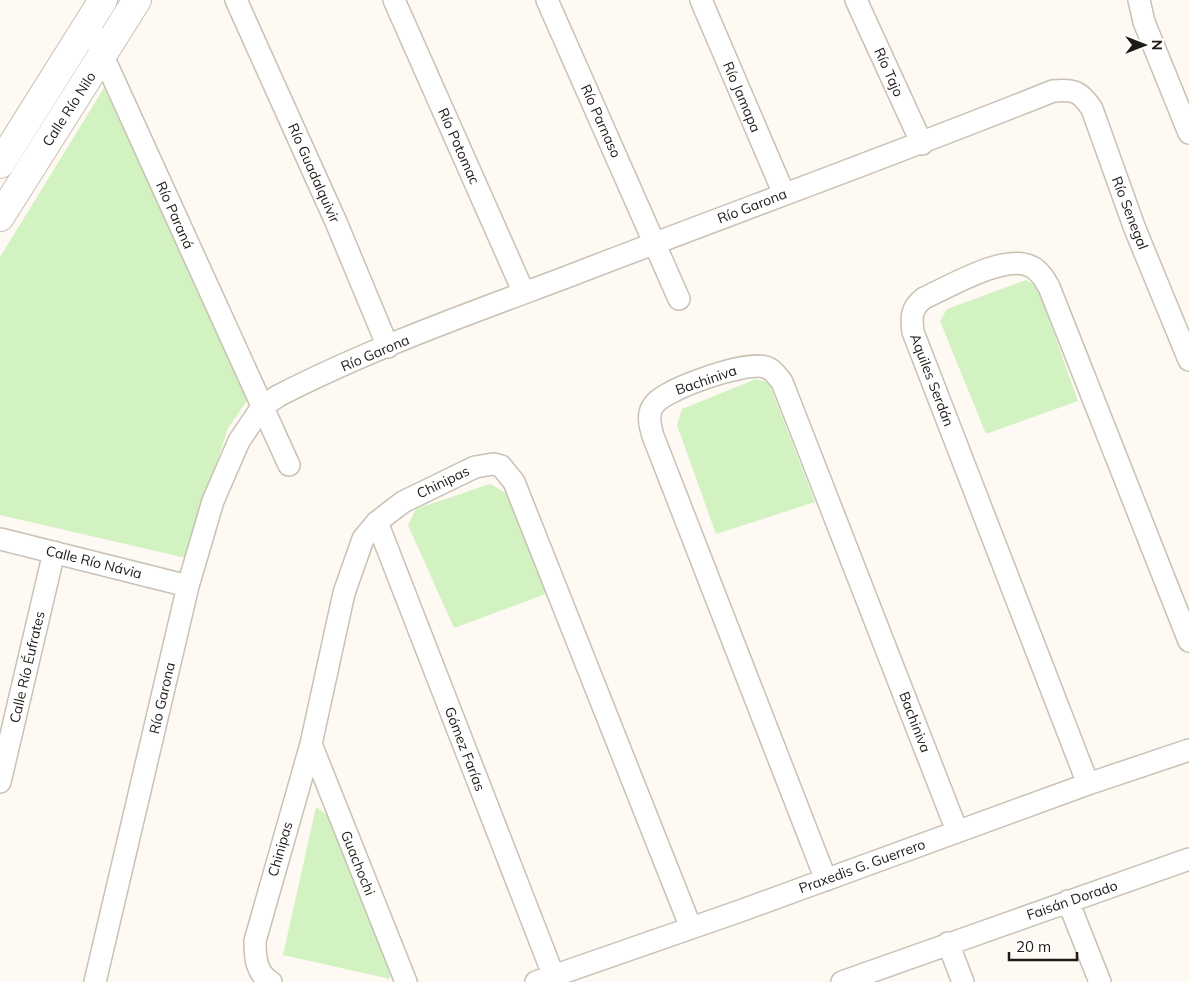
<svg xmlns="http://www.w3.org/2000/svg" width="1189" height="982" font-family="Mulish,sans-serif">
<rect width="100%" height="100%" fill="#fef9f2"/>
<path fill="#d2f2c1" d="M104 88 251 395 228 428 186 558 0 515V257Z
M1026 280 1037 286 1078 401 986 434 940 321 947 309Z
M756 379 769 383 815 502 716 534 677 425 682 409Z
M490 484 510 495 546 594 454 628 408 525 416 509Z
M316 807 332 818 388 959 390 979 283 955Z"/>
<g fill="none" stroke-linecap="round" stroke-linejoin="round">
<defs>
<path id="street" d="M236 0 336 222 388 347
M394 0 524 293
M547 0 679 299
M701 0 784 194
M856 0 922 144
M1139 0 1144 22 1189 133
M88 23 289 465
M377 522 554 977
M0 539 188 586
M311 744 406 982
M0 782 54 552
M1088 784 913 332C911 317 911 308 924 298 949 287 1007 252 1032 267 1040 271 1045 280 1049 287L1189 641
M826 880 653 436C650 426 647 415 653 406 663 389 746 361 765 367 773 369 777 376 782 382L957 831
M1068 901 1100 982
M948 943 963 982
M95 982 188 586 213 501 239 441 262 407 278 396C369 349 468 314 564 278 727 215 891 156 1053 91 1074 89 1080 91 1092 109L1135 229 1189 360
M271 982C256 973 255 958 255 941L311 744 344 593 363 539 377 522 403 502 475 467 493 464 501 466 514 482 691 928
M536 982 740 911 1088 784 1189 750
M842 982 1189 859"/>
<path id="secondary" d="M0 164 103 0
M0 217 137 0"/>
</defs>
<use href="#street" stroke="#c8c1b4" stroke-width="24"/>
<use href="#secondary" stroke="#c8c1b4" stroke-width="30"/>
<use href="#street" stroke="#fff" stroke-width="21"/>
<use href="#secondary" stroke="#fff" stroke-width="28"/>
</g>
<g text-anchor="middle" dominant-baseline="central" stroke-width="4" stroke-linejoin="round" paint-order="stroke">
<g font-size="14" fill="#1e1b17" stroke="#fff">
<text transform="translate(889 72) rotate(66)">Río Tajo</text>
<text transform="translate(742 97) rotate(67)">Río Jamapa</text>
<text transform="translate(69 109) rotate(-57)">Calle Río Nilo</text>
<text transform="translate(601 121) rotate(66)">Río Parnaso</text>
<text transform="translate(459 146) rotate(66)">Río Potomac</text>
<text transform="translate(314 173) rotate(66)">Río Guadalquivir</text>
<text transform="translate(752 206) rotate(-21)">Río Garona</text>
<text transform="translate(1130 213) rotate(69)">Río Senegal</text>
<text transform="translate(175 215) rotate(66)">Río Paraná</text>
<text transform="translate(375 353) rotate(-23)">Río Garona</text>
<text transform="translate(706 380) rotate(-19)">Bachiniva</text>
<text transform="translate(932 380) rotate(69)">Aquiles Serdán</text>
<text transform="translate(443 482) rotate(-26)">Chinipas</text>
<text transform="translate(94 562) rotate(14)">Calle Río Návia</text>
<text transform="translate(27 667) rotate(-77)">Calle Río Éufrates</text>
<text transform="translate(162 698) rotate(-77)">Río Garona</text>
<text transform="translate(915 722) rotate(69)">Bachiniva</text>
<text transform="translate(465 749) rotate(69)">Gómez Farías</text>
<text transform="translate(280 849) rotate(-74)">Chinipas</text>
<text transform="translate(358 863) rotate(68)">Guachochi</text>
<text transform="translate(862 866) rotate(-20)">Praxedis G. Guerrero</text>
<text transform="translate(1072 900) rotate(-19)">Faisán Dorado</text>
</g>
</g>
<g transform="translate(1144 45) rotate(90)" stroke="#ffffff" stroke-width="4" paint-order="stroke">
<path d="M0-4L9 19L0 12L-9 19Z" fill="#1e1b17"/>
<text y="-8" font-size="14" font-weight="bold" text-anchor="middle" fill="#1e1b17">N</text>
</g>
<path d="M1009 952v8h68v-8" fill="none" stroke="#1e1b17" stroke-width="2.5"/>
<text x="1016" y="952" font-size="15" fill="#1e1b17" stroke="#ffffff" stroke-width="4" paint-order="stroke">20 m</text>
</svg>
